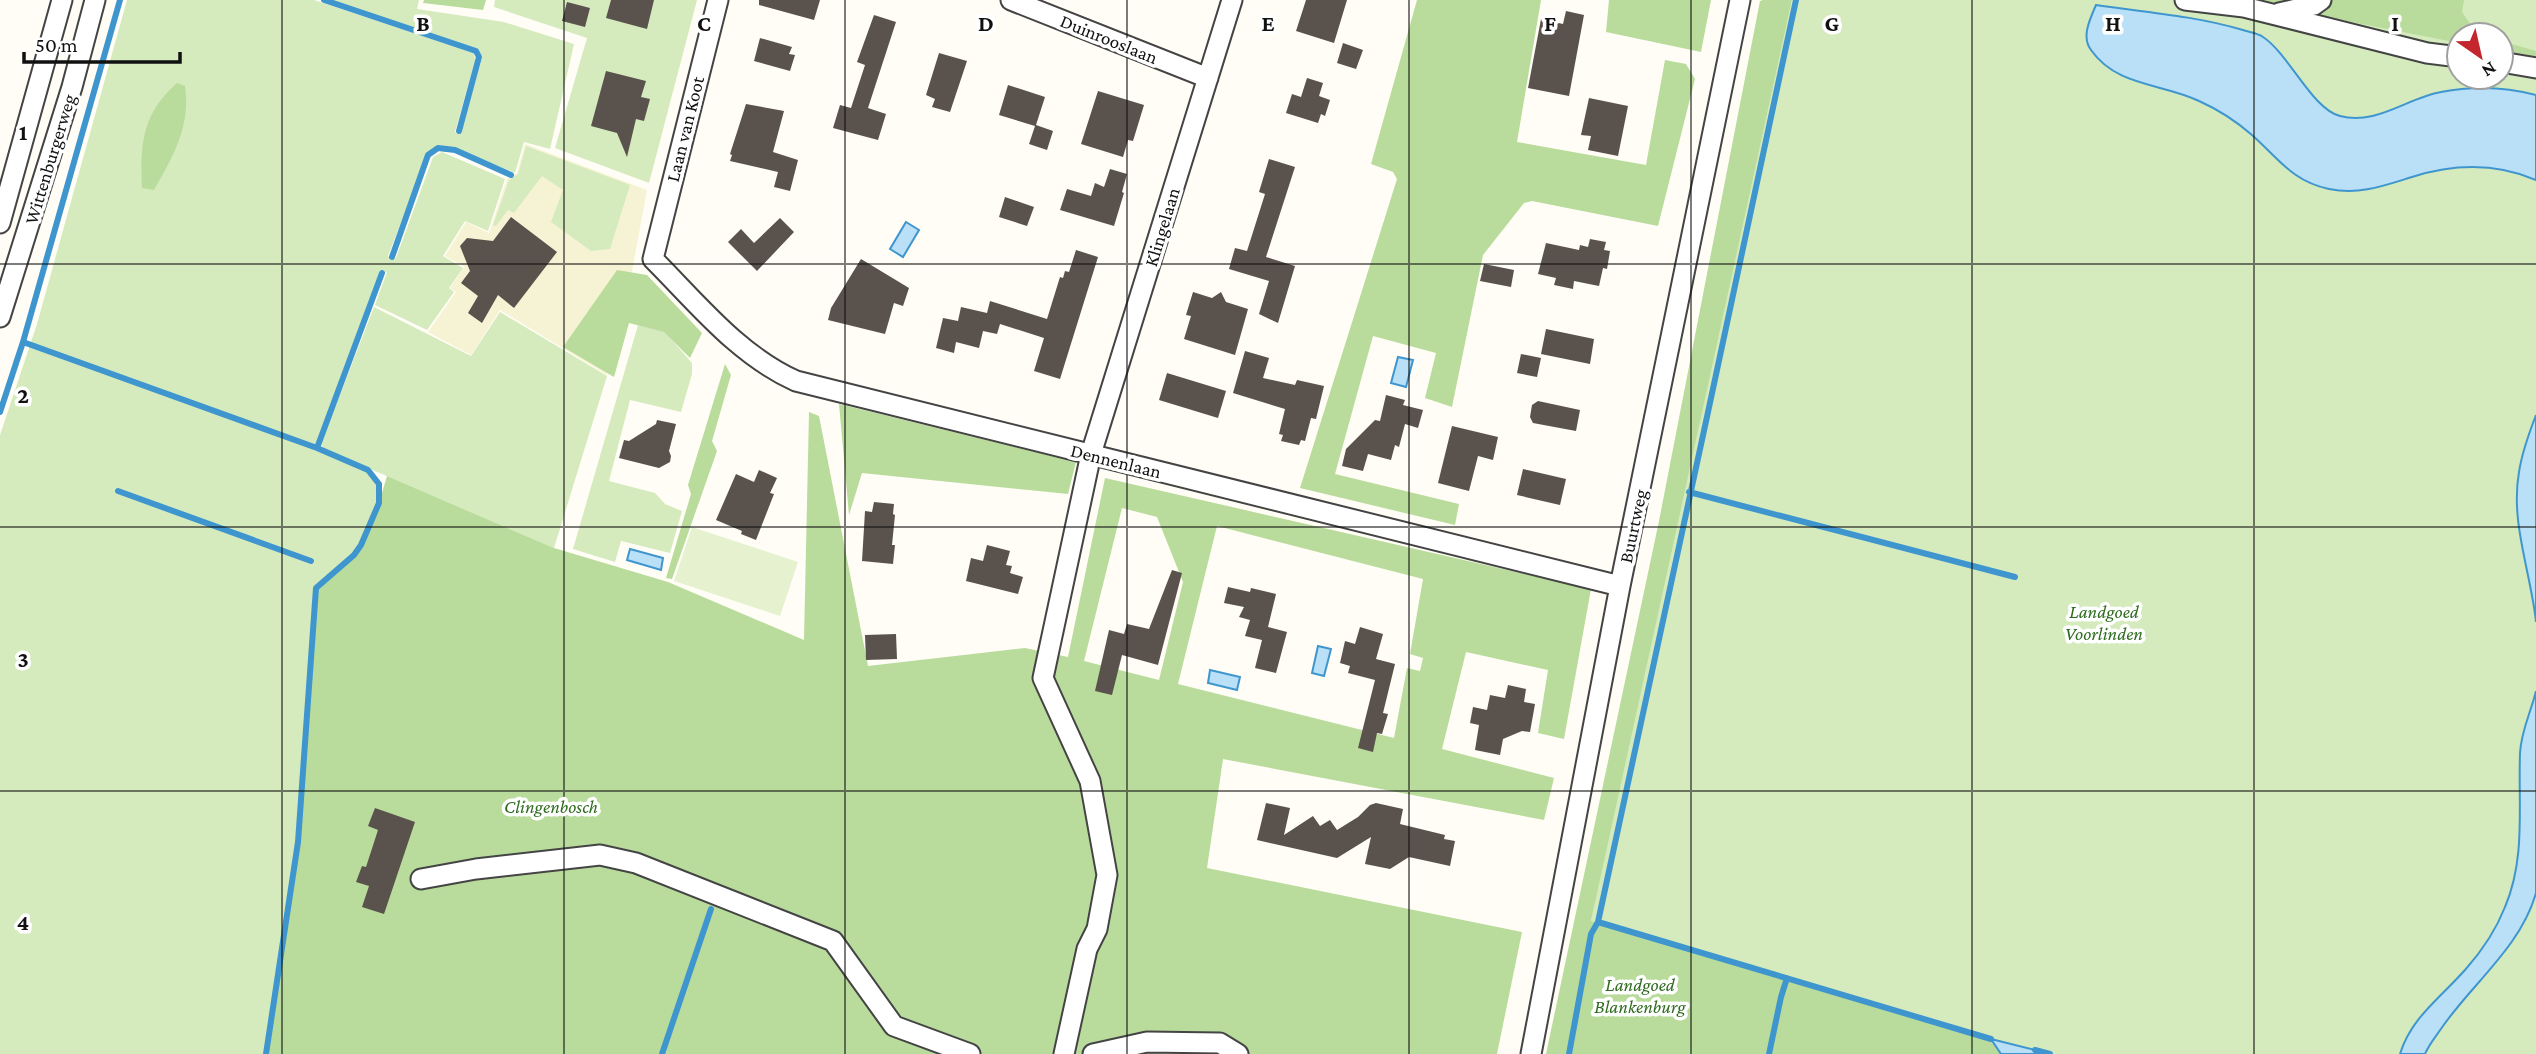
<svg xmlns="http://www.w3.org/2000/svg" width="2536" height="1054" font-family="'Crimson Pro',serif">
<rect width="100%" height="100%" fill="#fffdf5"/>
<path fill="#f6f3d4" d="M525 144 647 190 632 271 607 375 500 310 471 355 428 332 456 292 450 288 464 267 445 256 466 222 489 233 507 179 517 173Z"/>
<path fill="#d5ebbd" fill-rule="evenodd" d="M127 0H314L474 53 475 60 455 132 460 134 482 58 478 49 331 0H419L417 9 504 22 574 44 550 149 524 142 515 173 457 149 438 145 427 154 388 256 392 260 396 258 433 157 442 152 505 179 488 231 465 221 443 256 463 268 449 288 454 292 427 330 375 305 387 272 380 270 314 450 368 470 379 484V503L361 545 354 555 316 588 298 842 266 1054H0V435L37 324Z
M495 0H697L649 183 555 148 587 38 494 7Z
M1792 0H2536V1054H1569L1596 923 1591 921 1618 791ZM2459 35H2501V77H2459Z
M526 146 630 185 610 249 591 251 551 222 563 190 542 176 514 213 508 210 496 226 493 225 509 180 518 174Z
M374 307 471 356 500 312 607 376 554 548 324 449 321 444Z
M638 325 665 332 692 363V374L681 412 630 400 609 481 655 493 665 504 682 511 670 553 621 541 615 562 573 549Z"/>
<path fill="#b9dc9c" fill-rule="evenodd" d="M424 0H486L483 10 423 3Z
M1417 0H1541L1517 142 1646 165 1665 60 1686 64 1695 79 1658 226 1532 201 1524 203 1483 255 1452 407 1425 398 1436 353 1373 336 1335 474 1459 504 1455 525 1300 488 1397 179 1393 172 1371 164Z
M1609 0H1711L1701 52 1606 32Z
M1763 0H1792L1591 921 1812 983 1934 1024 1991 1039 2001 1054H1546L1659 521 1760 1Z
M2254 0H2464L2462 12 2476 32 2484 35H2459V43L2254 3Z
M2501 41 2536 51V58L2501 52Z
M177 83 185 86C191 126 173 157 154 190L142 188C140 144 142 114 177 83Z
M617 270 647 275 702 333 690 358 664 332 629 323 614 377 563 347Z
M725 364 731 375 712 441 717 451 672 579 666 578 691 494 688 485Z
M839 404 1076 462 1068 494 862 473 849 515Z
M809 412 819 416 868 666 1025 648 1068 657 1105 478 1591 589 1564 739 1538 733 1548 670 1466 652 1442 749 1554 778 1544 820 1223 759 1207 868 1522 932 1497 1054H266L298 842 316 588 354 555 379 503 387 476 554 548 668 582 804 640ZM1122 508 1157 517 1183 582 1159 680 1084 661ZM1217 526 1423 579 1410 654 1423 658 1420 671 1407 668 1394 738 1178 684Z"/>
<path fill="#e6f2cf" d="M692 527 798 562 780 616 674 581Z"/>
<path fill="#b9e0f7" stroke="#3f96cf" stroke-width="2" d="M2096 5C2145 12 2196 16 2243 30 2249 32 2258 33 2263 37 2289 54 2312 109 2340 116 2375 126 2407 98 2441 92 2472 86 2506 87 2536 95V180C2496 163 2453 164 2412 177 2383 186 2360 195 2329 189 2292 181 2279 159 2252 135 2237 122 2217 109 2199 101 2162 83 2117 87 2091 50 2081 37 2090 19 2096 5Z
M906 222 919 230 903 257 890 249Z
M1398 357 1413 360 1406 387 1391 383Z
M2536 415V622C2531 573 2510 522 2519 472 2522 452 2529 433 2536 415Z
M630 549 663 558 661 570 627 560Z
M1318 646 1331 649 1324 676 1312 673Z
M1210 670 1240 677 1237 690 1208 683Z
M2536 691V893C2521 946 2474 982 2443 1026 2437 1035 2429 1044 2425 1054H2400C2411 1018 2440 998 2465 970 2481 952 2496 930 2505 907 2526 858 2518 805 2520 753 2521 731 2531 712 2536 691Z
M1991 1039 2035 1050 2038 1054H2001Z"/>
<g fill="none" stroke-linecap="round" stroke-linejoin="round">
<path stroke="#3f96cf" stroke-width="6" d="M324 0 476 51 479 57 459 131
M392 257 428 155 438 148 455 150 511 175
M23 342 317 448 368 470 379 484V503L361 545 354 555 316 588 298 842 266 1054
M0 412 23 342 120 0
M317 448 382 273
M118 491 311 561
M1689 492 2015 577
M1598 922 1991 1039
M2035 1050 2050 1054
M662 1054 711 909
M1569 1054 1591 934 1598 922C1663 614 1732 308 1796 0
M1769 1054 1781 997 1787 978"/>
</g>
<path fill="#5a524d" d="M611 0H654L647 29 606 18Z
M759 0H820L814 20 759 5Z
M1306 0H1347L1334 43 1296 31Z
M567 2 590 8 585 27 562 21Z
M1566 11 1584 15 1569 96 1528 88 1541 19 1563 24Z
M874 15 896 22 868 108 886 114 878 140 833 128 840 105 851 108 865 65 857 62Z
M760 38 792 47 789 54 795 55 790 71 754 61Z
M1343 43 1363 50 1356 69 1337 63Z
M939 53 967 61 950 112 932 107 935 99 926 95Z
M606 71 646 81 641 97 650 99 644 121 636 119 627 157 617 133 591 126Z
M1307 78 1323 83 1319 96 1330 100 1325 116 1321 114 1318 123 1286 113 1292 94 1301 97Z
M1008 85 1045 97 1036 125 1053 131 1047 150 1029 144 1035 126 999 115Z
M1098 91 1144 105 1133 141 1128 140 1123 157 1081 144Z
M1589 98 1628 106 1618 156 1588 150 1591 136 1581 135Z
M746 104 784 111 773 152 798 160 790 191 774 187 778 172 730 161 732 155 730 154Z
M1269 159 1295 167 1266 257 1295 266 1278 323 1259 314 1269 281 1229 269 1235 248 1247 251 1265 194 1259 192Z
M1110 169 1127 174 1122 192 1124 193 1114 226 1060 210 1067 189 1091 196 1095 183 1104 187Z
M1005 197 1034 207 1027 226 999 217Z
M511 217 557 252 514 308 498 295 482 323 468 313 478 296 461 283 470 271 460 246 467 238 493 241Z
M780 218 794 232 757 271 728 242 741 229 754 243Z
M1590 239 1606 242 1604 250 1610 251 1607 269 1603 268 1599 286 1574 281 1573 289 1554 285 1556 278 1538 274 1546 243 1579 250 1580 245 1588 247Z
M1076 250 1098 257 1060 379 1034 371 1044 338 1000 324 997 334 983 331 979 348 956 342 954 353 936 348 943 318 958 321 961 307 987 313 990 301 1047 319 1060 277 1063 278 1065 271 1069 272Z
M861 259 909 288 903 306 894 303 885 334 828 320 831 308Z
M1484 264 1514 270 1511 287 1480 281Z
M1193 292 1212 298 1221 292 1226 302 1248 309 1235 355 1184 339 1191 316 1186 315Z
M1546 329 1594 339 1590 364 1541 354Z
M1245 351 1269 358 1263 378 1295 385 1297 380 1324 386 1316 419 1311 418 1305 441 1301 440 1299 445 1281 441 1283 435 1279 434 1285 409 1233 393Z
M1521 354 1541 358 1537 377 1517 373Z
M1167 373 1226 391 1218 418 1159 400Z
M1386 395 1405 400 1403 405 1423 410 1418 428 1405 424 1399 447 1395 445 1391 460 1368 454 1363 471 1342 466 1346 449 1375 420 1380 421Z
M1538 401 1580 410 1576 431 1533 423 1530 417 1532 405Z
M657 420 676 424 669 451 671 456 670 462 659 468 619 458 624 440 629 441 656 424Z
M1452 426 1498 437 1493 460 1478 456 1469 491 1438 483Z
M1523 469 1566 479 1560 505 1517 495Z
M759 470 777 478 770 493 774 494 756 540 741 534 742 531 716 520 736 474 754 482Z
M874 502 894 504 893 514 895 515 892 545H895L893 564 862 561 865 511 872 512Z
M987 545 1010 551 1006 565 1012 566 1010 573 1023 577 1018 594 966 581 971 558 983 561Z
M1172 570 1182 573 1158 665 1122 655 1112 695 1095 691 1109 630 1124 634 1127 624 1149 629Z
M1228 587 1250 592 1251 588 1276 594 1268 627 1287 632 1276 673 1255 668 1262 640 1245 636 1250 620 1239 617 1244 607 1224 603Z
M1360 627 1383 634 1376 659 1395 664 1383 713 1388 714 1382 734 1377 733 1373 752 1358 748 1375 680 1348 673 1350 666 1340 663 1345 641 1355 644Z
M896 634 897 659 866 660 865 635Z
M1508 685 1526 689 1524 702 1535 704 1530 732 1522 731 1503 739 1500 755 1475 750 1479 725 1470 723 1473 707 1487 710 1490 695 1505 698Z
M1266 803 1290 808 1284 835 1313 816 1320 826 1330 820 1337 830 1358 817 1370 805 1376 803 1403 809 1400 824 1445 835 1444 839 1455 841 1450 866 1409 857 1390 869 1365 864 1371 837 1337 858 1257 840Z
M375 808 415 822 384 914 362 907 369 886 356 882 362 866 366 867 378 830 368 826Z"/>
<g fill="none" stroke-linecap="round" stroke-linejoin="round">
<defs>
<path id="minor" d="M718 0 653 259C697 303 738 355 796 381L1620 586
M1011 0 1208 78
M2185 0 2244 7 2427 53 2459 57
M2279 13 2314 5 2321 0
M2501 62 2536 68
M0 223 62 0
M0 317 72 87 95 0
M421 879 476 869 600 855 636 863 833 941 894 1026 970 1054
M1064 1054 1087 949 1097 929 1107 875 1090 781 1043 678 1091 454 1232 0
M1093 1054 1147 1042 1220 1043 1238 1054
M1531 1054 1620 586 1740 0"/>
</defs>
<use href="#minor" stroke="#444" stroke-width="23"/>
<use href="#minor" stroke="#fff" stroke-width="19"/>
</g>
<path fill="none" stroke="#111" stroke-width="2" stroke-opacity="0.55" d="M282 0V1054M564 0V1054M845 0V1054M1127 0V1054M1409 0V1054M1691 0V1054M1972 0V1054M2254 0V1054M0 264H2536M0 527H2536M0 791H2536"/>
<g text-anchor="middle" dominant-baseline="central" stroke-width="7" stroke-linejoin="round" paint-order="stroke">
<g font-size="19" fill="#111" stroke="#fff">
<text transform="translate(1109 39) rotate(22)">Duinrooslaan</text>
<text transform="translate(685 129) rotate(-76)">Laan van Koot</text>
<text transform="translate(50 159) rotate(-73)">Wittenburgerweg</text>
<text transform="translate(1162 227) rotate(-73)">Klingelaan</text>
<text transform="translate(1116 461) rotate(14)">Dennenlaan</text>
<text transform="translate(1633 526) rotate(-78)">Buurtweg</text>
</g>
<g font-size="19" font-style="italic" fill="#2f6b1f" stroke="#fff">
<text x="2104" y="611">Landgoed<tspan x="2104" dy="22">Voorlinden</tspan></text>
<text x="551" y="806">Clingenbosch</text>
<text x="1640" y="984">Landgoed<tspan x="1640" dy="22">Blankenburg</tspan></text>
</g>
</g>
<g font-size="23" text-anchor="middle" font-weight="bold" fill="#111" stroke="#fff" stroke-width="7" stroke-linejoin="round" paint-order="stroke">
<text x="423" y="31">B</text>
<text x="704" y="31">C</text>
<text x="986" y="31">D</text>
<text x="1268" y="31">E</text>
<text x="1550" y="31">F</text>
<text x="1832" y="31">G</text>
<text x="2113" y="31">H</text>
<text x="2395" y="31">I</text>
<text x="23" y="140">1</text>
<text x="23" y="403">2</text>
<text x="23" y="667">3</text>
<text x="23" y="930">4</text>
</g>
<g transform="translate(2480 56) rotate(146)"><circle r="33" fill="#ffffff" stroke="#a0a0a0" stroke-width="2"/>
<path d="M0-5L12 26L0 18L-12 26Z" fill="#c4262e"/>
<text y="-10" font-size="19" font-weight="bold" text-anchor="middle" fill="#111111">N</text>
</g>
<path d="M24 52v10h156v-10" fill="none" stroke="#111111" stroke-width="3.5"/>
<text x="35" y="52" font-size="21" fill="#111111" stroke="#ffffff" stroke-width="5" paint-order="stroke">50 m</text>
</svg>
